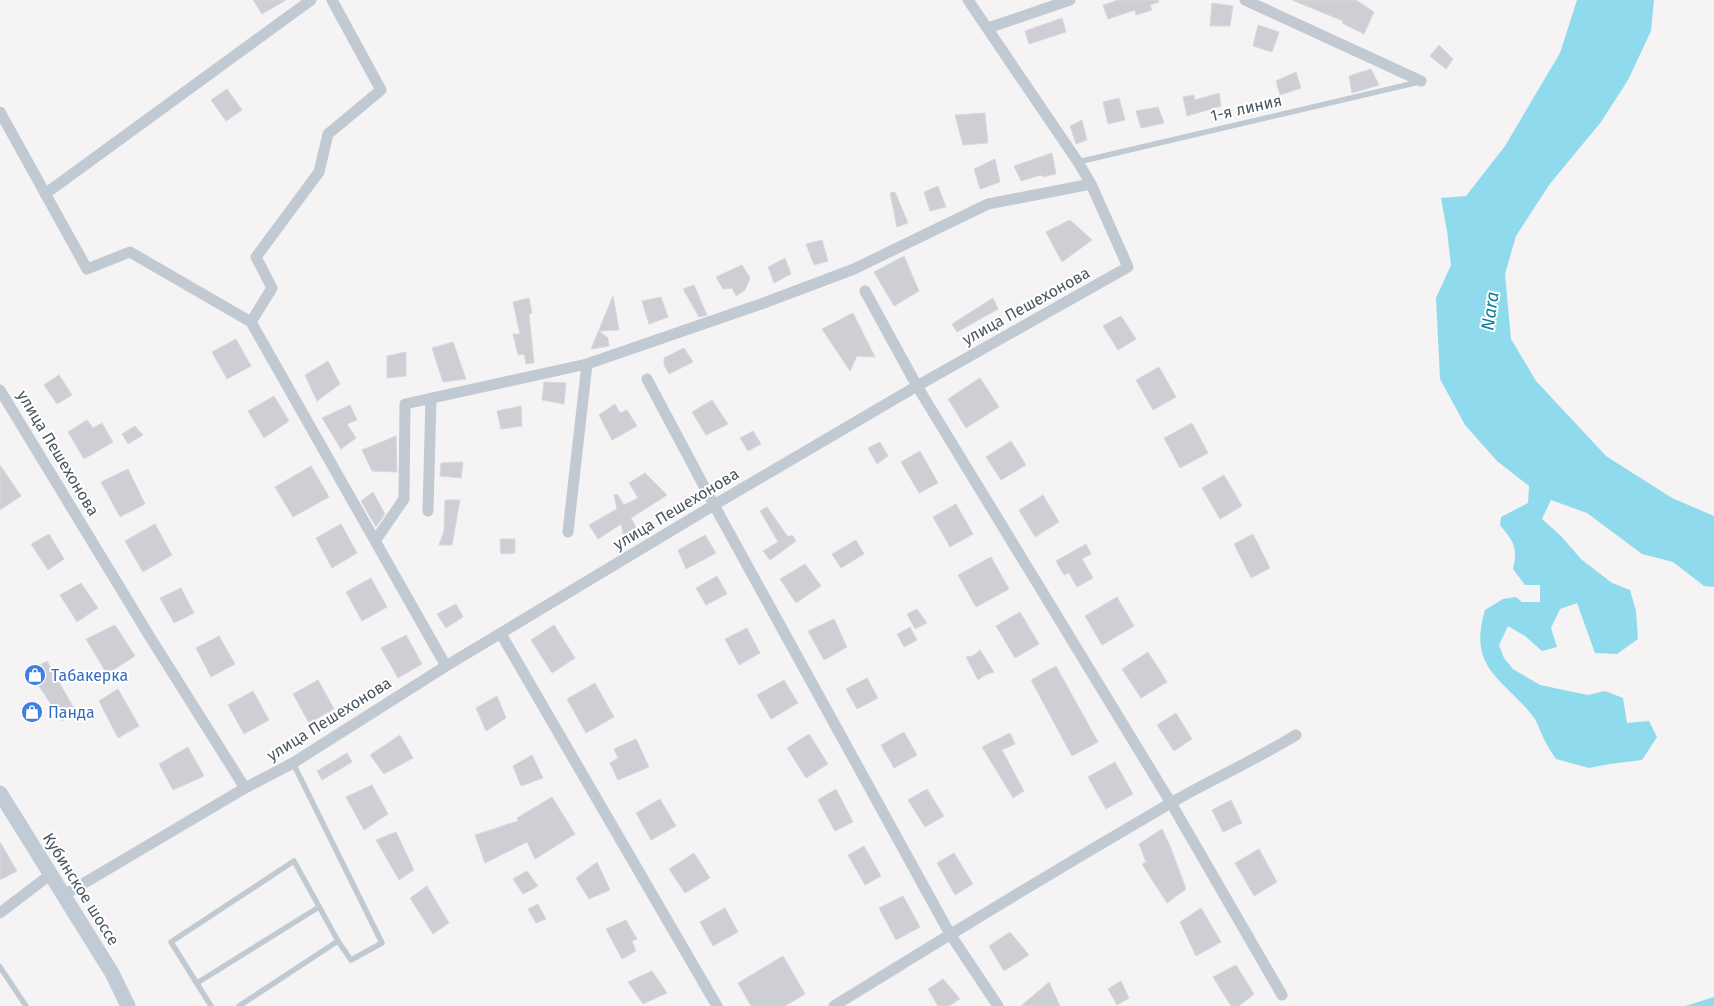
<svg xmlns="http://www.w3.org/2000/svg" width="1714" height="1006" font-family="'Fira Sans',sans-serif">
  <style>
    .water { fill: #90daee }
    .building { fill: #cdcfd5; stroke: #d7d9de }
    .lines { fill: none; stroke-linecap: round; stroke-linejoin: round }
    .service { stroke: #c1cad2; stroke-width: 5.5 }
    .minor { stroke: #c1cad2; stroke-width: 11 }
    .secondary { stroke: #c1cbd6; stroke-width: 15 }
    .labels { text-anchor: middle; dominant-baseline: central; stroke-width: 4; stroke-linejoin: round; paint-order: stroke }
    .street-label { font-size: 16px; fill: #4a5661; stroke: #fff }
    .shop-label { font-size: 16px; fill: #366cbe; stroke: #fff; text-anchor: start }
    .water-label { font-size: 18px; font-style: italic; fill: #0c7c9b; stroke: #fff }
  </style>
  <rect width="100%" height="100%" fill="#f5f3f3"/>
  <!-- water -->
  <path class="water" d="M 1577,0 L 1654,0 L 1651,31 L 1628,80 L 1601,122 L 1549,185 L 1516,236 L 1505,274 L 1511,339 L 1536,381 L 1606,456 L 1672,498 L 1714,516 L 1714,587 L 1704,586 L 1673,562 L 1642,554 L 1587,513 L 1551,500 L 1542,519 L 1561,536 L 1581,559 L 1612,583 L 1630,590 L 1636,611 L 1638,639 L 1617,654 L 1595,653 L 1577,603 L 1560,609 L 1551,628 L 1557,647 L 1542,651 L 1525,636 L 1508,626 L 1499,645 L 1504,658 L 1513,669 L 1540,685 L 1588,695 L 1605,691 L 1623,698 L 1627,723 L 1649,721 L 1657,737 L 1642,760 L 1610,764 L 1589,768 L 1556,759 C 1552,753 1547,746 1544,739 C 1540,732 1538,722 1532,715 C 1500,676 1468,668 1485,610 L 1503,599 L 1516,597 L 1522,602 L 1540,602 L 1540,585 L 1525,585 L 1513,569 C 1518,546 1514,543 1500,525 L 1501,517 L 1528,503 L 1529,486 L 1497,461 L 1465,425 L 1440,379 L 1436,298 L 1451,265 L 1447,231 L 1441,198 L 1466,196 L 1505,146 L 1560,53 Z
    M 1714,997 L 1714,1006 L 1685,1006 Z"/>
  <!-- building -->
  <path class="building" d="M 253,0 L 286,0 L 262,14 Z
    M 1118,0 L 1158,0 L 1159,2 L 1150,5 L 1152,10 L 1136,15 L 1135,10 L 1108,19 L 1103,5 Z
    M 1292,0 L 1356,0 L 1374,12 L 1364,34 L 1342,23 L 1343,21 Z
    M 1212,3 L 1233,6 L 1230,26 L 1210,26 Z
    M 1062,18 L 1066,32 L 1029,44 L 1025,31 Z
    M 1258,25 L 1279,32 L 1272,52 L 1253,46 Z
    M 1439,45 L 1453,59 L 1446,69 L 1430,56 Z
    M 1371,69 L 1379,85 L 1352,93 L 1349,76 Z
    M 1296,72 L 1301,88 L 1280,95 L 1276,81 Z
    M 227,89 L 242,110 L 226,121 L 211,100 Z
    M 1219,93 L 1221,106 L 1187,116 L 1183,97 L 1194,95 L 1195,100 Z
    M 1119,98 L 1125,120 L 1108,124 L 1103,102 Z
    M 1158,107 L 1164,123 L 1141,128 L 1136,111 Z
    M 985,113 L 988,143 L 963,145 L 955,115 Z
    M 1082,120 L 1087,140 L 1076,144 L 1070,126 Z
    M 1052,153 L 1056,174 L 1043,177 L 1041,175 L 1021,181 L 1014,166 Z
    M 995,159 L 1000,182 L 980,189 L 974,169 Z
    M 938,186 L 946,207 L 930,211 L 924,192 Z
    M 895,192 L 908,223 L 897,227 L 890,193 Z
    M 1070,220 L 1092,240 L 1062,262 L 1046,232 Z
    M 822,240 L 828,261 L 814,265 L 806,244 Z
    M 904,256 L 919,291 L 894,306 L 874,272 Z
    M 785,258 L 791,274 L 774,283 L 768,267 Z
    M 742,265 L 750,278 L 745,290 L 736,296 L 732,288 L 723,289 L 716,277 Z
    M 694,285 L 707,315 L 699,317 L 683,289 Z
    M 613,296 L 619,330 L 599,331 L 608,338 L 609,346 L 591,349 Z
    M 661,297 L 668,317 L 649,324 L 642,301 Z
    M 529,298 L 532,313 L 529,314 L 534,363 L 526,364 L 524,354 L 518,355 L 513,334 L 520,334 L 513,302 Z
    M 993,298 L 998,309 L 957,332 L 952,324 Z
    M 853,313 L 875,357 L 857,356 L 850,371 L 822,329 Z
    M 1121,316 L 1136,339 L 1118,350 L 1103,326 Z
    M 236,339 L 251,366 L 227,379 L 212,352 Z
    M 453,342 L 466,379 L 443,382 L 432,348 Z
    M 684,348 L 693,362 L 669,374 L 664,365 L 664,358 Z
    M 406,352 L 406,376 L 387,378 L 387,356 Z
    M 328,361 L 340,384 L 317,401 L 305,375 Z
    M 1159,367 L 1176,397 L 1153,410 L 1136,380 Z
    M 59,375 L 72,395 L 57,404 L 44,385 Z
    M 980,378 L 999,407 L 966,428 L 948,399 Z
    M 544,382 L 566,383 L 564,404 L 542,400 Z
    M 274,396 L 289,421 L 264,438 L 248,411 Z
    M 712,400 L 728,424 L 706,435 L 692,412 Z
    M 615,404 L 620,413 L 627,410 L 637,426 L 612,440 L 599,415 Z
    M 350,405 L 357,420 L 347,424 L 356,438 L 341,449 L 322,418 Z
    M 521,406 L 522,426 L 501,429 L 497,411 Z
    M 87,420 L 93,428 L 102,423 L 113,442 L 84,459 L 68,432 Z
    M 1192,423 L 1208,453 L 1180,468 L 1164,438 Z
    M 135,426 L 143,435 L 128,444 L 122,434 Z
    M 753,431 L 761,444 L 748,451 L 740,438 Z
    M 396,436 L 397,472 L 372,471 L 362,450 Z
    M 1011,441 L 1026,465 L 1001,480 L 986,457 Z
    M 880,442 L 888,456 L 877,464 L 868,448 Z
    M 920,451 L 938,483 L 919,493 L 901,462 Z
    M 463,462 L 461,478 L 440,476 L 441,463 Z
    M 0,465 L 21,496 L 0,510 Z
    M 311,466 L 329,497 L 293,517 L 275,487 Z
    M 128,469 L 145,504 L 120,517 L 101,482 Z
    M 645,473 L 667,495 L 631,518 L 636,527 L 624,537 L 621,524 L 598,539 L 589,525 L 617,509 L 614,495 L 617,494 L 624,505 L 638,498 L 629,483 Z
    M 1224,475 L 1242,506 L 1220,519 L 1202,488 Z
    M 373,492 L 385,514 L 376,527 L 361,501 Z
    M 1043,495 L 1059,522 L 1035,537 L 1019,510 Z
    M 445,500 L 460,500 L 452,545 L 439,545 L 444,531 Z
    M 956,504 L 973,534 L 950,547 L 933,517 Z
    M 767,507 L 788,537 L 792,535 L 796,541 L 770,560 L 763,551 L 778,542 L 760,511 Z
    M 155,524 L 172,555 L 143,572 L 125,541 Z
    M 341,524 L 357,553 L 332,568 L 316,538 Z
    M 49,534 L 64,559 L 48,570 L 31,544 Z
    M 1253,534 L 1270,568 L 1251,578 L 1234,544 Z
    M 705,535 L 716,553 L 686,569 L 678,550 Z
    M 500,539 L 515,539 L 515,553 L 501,554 Z
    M 856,540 L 864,554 L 841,568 L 832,554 Z
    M 1086,544 L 1091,554 L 1082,559 L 1093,578 L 1077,587 L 1069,573 L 1064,575 L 1056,561 Z
    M 991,557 L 1009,589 L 976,607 L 958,575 Z
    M 805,564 L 821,586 L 796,603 L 780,579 Z
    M 717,576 L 727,594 L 706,605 L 696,588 Z
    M 371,578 L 387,607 L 362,621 L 346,592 Z
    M 81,583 L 98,608 L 77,622 L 60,595 Z
    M 181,588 L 194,613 L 174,623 L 160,598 Z
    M 1117,597 L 1134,626 L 1102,645 L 1085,616 Z
    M 456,604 L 463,617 L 446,628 L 437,614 Z
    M 917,609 L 927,623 L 915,629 L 907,614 Z
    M 1020,612 L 1039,644 L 1015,658 L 996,626 Z
    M 834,619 L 847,647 L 824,660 L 808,631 Z
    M 115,625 L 135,656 L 107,674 L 86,639 Z
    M 554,625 L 575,658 L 552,673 L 531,640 Z
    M 910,627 L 917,640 L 904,647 L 897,634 Z
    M 747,628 L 760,653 L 739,665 L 725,639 Z
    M 406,635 L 422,664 L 398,678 L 381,648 Z
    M 219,636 L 235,664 L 211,677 L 196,648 Z
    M 980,650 L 994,672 L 985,675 L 978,680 L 966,657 L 973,656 Z
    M 1148,652 L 1167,682 L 1141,698 L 1122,669 Z
    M 47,661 L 76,712 L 62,721 L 29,671 Z
    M 1056,666 L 1098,742 L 1072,756 L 1031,680 Z
    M 867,678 L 878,698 L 857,709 L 846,689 Z
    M 318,680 L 334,709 L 309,723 L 293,694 Z
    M 784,680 L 798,703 L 771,719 L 757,695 Z
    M 595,683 L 614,717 L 586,733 L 567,699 Z
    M 118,689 L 139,726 L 118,738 L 99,701 Z
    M 253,691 L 269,720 L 244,734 L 228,705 Z
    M 497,696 L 506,718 L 486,731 L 476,708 Z
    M 1176,713 L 1192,739 L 1174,751 L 1157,725 Z
    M 904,732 L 917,755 L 894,768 L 881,745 Z
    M 1010,733 L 1015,744 L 1002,750 L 1024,791 L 1013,798 L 982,747 Z
    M 809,734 L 828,764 L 806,778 L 787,748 Z
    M 400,735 L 413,758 L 384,774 L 370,755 Z
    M 636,739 L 649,767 L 618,780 L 610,763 L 618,758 L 614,749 Z
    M 188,747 L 204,776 L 173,790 L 159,764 Z
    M 347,753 L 352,762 L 322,780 L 317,771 Z
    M 532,755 L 543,778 L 521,786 L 513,766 Z
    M 1115,762 L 1133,794 L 1106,809 L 1088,777 Z
    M 372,785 L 388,814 L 364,830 L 346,797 Z
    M 836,789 L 853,822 L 835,831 L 818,800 Z
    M 927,789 L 944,816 L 925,827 L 908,800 Z
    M 552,797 L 575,834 L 535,859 L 527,842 L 485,863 L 475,835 L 518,821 L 517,818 Z
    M 660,799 L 676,826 L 651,840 L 636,813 Z
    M 1231,800 L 1242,823 L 1223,832 L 1212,810 Z
    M 1162,829 L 1170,846 L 1186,889 L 1167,903 L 1142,864 L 1146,862 L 1139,844 Z
    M 396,832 L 414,870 L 399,880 L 376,840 Z
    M 0,842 L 17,871 L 0,880 Z
    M 864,846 L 881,876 L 865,885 L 848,855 Z
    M 1259,849 L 1277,882 L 1254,896 L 1235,863 Z
    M 694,853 L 710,878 L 685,893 L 669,869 Z
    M 954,853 L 973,884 L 955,895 L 937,863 Z
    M 597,862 L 610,890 L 589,899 L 576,878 Z
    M 527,871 L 538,886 L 523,894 L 513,879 Z
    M 427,886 L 449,923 L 433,934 L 410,898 Z
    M 903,896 L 920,927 L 896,940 L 879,908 Z
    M 538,904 L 546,919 L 536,923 L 528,909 Z
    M 725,908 L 738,932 L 713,946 L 700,922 Z
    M 1201,908 L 1221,942 L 1196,956 L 1180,922 Z
    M 626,920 L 637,939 L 632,941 L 636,951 L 622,959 L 606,929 Z
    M 1010,932 L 1029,955 L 1004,971 L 989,946 Z
    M 783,956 L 805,994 L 785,1006 L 751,1006 L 738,983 Z
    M 1236,965 L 1254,994 L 1239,1006 L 1231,1006 L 1213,977 Z
    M 652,971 L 667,993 L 643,1004 L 628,982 Z
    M 943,979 L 960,999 L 949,1006 L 938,1006 L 928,989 Z
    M 1121,981 L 1129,998 L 1117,1005 L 1108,989 Z
    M 1049,982 L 1060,1006 L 1021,1006 Z"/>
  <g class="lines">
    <!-- service -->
    <path class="service" d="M 1078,162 L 1419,82
      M 293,763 L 382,943 L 351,960 L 338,941
      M 0,967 L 26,1006
      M 197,983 L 319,907
      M 211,1006 L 171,942 L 294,861 L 338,941 L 239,1006"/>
    <!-- minor -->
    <path class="minor" d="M 1245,0 L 1421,81
      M 988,28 L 1070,0
      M 0,112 L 87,269 L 130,252 L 251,322 L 446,666
      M 45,194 L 311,0
      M 865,291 L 917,386 L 1171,803 L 1282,995
      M 251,322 L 272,288 L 256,257 L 319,172 L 328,134 L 381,90 L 332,0
      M 647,379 L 714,505 L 950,934 L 998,1006
      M 0,390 L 150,637 L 245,788
      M 428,511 L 431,398
      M 568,532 L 587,364
      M 375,541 L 404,499 L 405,404 L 587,364 L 761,304 L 854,269 L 988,204 L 1091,184
      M 501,634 L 717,1006
      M 64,895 L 245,788 L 293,763 L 446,666 L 714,505 L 917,386 L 1128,267 L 1091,184 L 1078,162 L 968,0
      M 0,913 L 51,874
      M 834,1006 C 945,937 1056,870 1169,804 C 1211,780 1255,760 1296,735"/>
    <!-- secondary -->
    <path class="secondary" d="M 0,793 L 112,973 L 128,1006"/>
  </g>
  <!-- icons -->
  <defs>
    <g id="shop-disc" transform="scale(1.125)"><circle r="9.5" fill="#3f7fe0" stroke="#fff"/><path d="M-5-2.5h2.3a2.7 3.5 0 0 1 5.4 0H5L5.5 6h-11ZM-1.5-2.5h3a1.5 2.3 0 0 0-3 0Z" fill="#fff"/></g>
  </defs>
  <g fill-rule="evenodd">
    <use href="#shop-disc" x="35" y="675"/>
    <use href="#shop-disc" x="32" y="712"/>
  </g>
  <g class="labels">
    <!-- street labels -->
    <g class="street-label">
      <text transform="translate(1246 108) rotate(-13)">1-я линия</text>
      <text transform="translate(1026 306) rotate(-29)">улица Пешехонова</text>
      <text transform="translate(58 453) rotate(59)">улица Пешехонова</text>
      <text transform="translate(676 509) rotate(-31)">улица Пешехонова</text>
      <text transform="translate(329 719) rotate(-32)">улица Пешехонова</text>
      <text transform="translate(81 889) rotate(58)">Кубинское шоссе</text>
    </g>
    <!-- shop labels -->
    <g class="shop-label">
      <text x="51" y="675">Табакерка</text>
      <text x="48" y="712">Панда</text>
    </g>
    <!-- water labels -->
    <g class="water-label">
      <text transform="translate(1490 311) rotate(-82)">Nara</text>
    </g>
  </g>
</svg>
